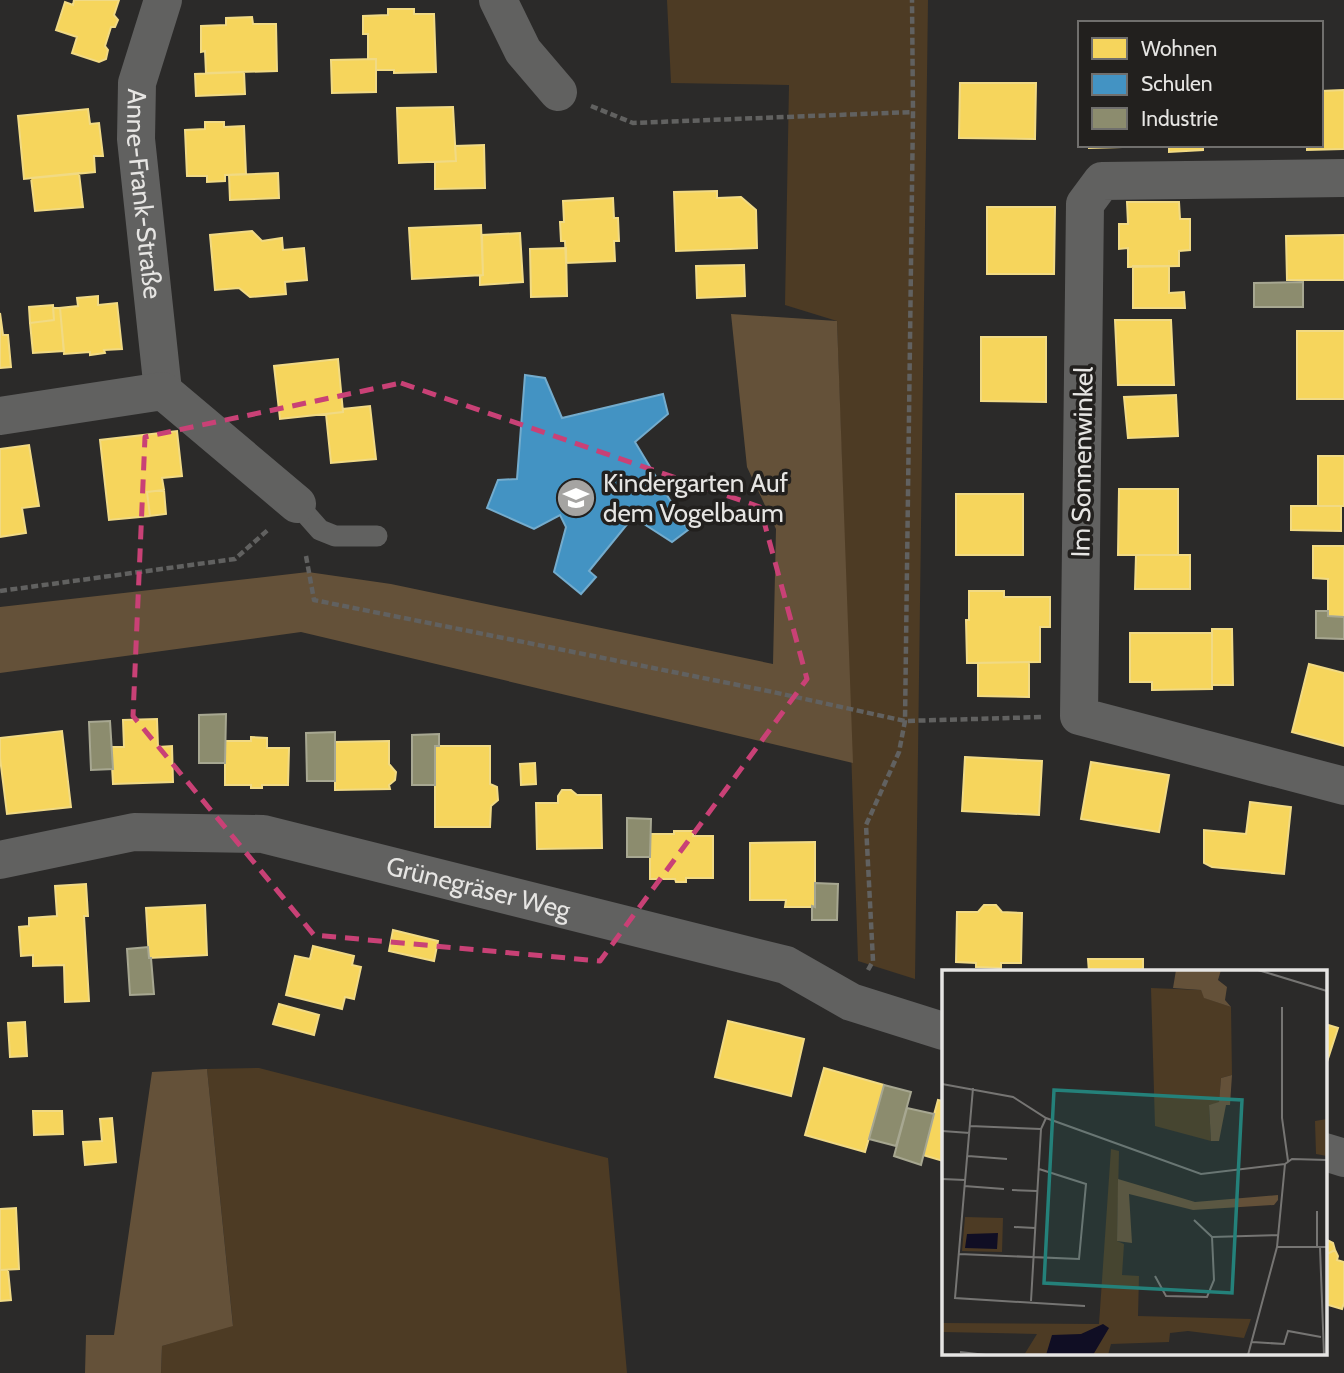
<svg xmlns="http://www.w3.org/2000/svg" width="1344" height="1373" font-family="Cabin,sans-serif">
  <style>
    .green { fill: #4d3b24 }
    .forest { fill: #645139 }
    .homes { fill: #f6d55c; stroke: #f1da84; stroke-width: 2 }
    .schools { fill: #4393c3; stroke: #74accd; stroke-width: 2 }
    .industry { fill: #8c8c6e; stroke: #a7a791; stroke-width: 2 }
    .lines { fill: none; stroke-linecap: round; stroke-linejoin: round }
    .path { stroke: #616160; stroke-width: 4.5; stroke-dasharray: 7 3.5; stroke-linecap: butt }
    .service { stroke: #616160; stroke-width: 21 }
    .minor { stroke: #616160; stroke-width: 38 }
    .marked { fill: none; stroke: #c94176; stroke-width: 5; stroke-dasharray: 14 9; stroke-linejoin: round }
    .labels { text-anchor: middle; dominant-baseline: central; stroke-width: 7; stroke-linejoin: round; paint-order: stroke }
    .street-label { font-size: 26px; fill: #e6e5e3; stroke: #22201e }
    .poi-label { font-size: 26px; fill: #e6e5e3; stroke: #22201e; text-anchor: start }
    .inset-road { fill: none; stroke: #767573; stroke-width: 2 }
    .view { fill: #24817a; fill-opacity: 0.15; stroke: #24817a; stroke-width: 3.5 }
    .inset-edge { fill: none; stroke: #e6e5e3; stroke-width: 3.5 }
  </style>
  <rect width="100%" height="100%" fill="#2b2a29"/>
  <!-- green -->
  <path class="green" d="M 667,0 L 928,0 L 915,979 L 858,961 L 837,321 L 785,305 L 789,85 L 671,83 Z
    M 259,1068 L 608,1158 L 627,1373 L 161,1373 L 162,1346 L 233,1325 L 207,1069 Z"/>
  <!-- forest -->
  <path class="forest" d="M 731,314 L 837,321 L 853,763 L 301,632 L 0,673 L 0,607 L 308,572 L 391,584 L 773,664 L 776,529 L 747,467 Z
    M 207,1069 L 233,1326 L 162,1346 L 161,1373 L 85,1373 L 86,1335 L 114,1335 L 152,1072 Z"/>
  <!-- homes -->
  <path class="homes" d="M 74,0 L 119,0 L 114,15 L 118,20 L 115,27 L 111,27 L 105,46 L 108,50 L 106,59 L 99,62 L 72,53 L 77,37 L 56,30 L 65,2 L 73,5 Z
    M 388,9 L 414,9 L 414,14 L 434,14 L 436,72 L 394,73 L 394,70 L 376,70 L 376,59 L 368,59 L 368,34 L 363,34 L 363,16 L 388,15 Z
    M 252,17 L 253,24 L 276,24 L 277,71 L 206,73 L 205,51 L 201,52 L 201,26 L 226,25 L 226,18 Z
    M 376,59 L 376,92 L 332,93 L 331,60 Z
    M 244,72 L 245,94 L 196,96 L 195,74 Z
    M 960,83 L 1036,83 L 1035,139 L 959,138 Z
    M 1344,90 L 1344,149 L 1307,150 L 1307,145 L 1321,145 L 1321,91 Z
    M 453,107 L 456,161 L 399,163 L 397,108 Z
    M 88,109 L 90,124 L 99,123 L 103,156 L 94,156 L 95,172 L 24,179 L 18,116 Z
    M 205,122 L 224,122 L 224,127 L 244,126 L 246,174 L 225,175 L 225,181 L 207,182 L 207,176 L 187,176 L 185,130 L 205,129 Z
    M 484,145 L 485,188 L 435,189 L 435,162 L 456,161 L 455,146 Z
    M 1089,145 L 1156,145 L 1156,146 L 1089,148 Z
    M 1169,145 L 1203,145 L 1203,150 L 1169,152 Z
    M 79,173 L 83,207 L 35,211 L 31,178 Z
    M 278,173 L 279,198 L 230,200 L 229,175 Z
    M 717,191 L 717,198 L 741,197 L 756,210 L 757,248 L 676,251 L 674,192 Z
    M 613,198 L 614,218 L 618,218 L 619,241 L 614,241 L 615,261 L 566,263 L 565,241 L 561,241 L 560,222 L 564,222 L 563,201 Z
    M 1127,202 L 1179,202 L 1180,219 L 1190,219 L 1190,250 L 1179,251 L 1179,266 L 1128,267 L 1128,248 L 1119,249 L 1119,224 L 1128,224 Z
    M 987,207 L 1055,207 L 1054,274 L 987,274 Z
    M 481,225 L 483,275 L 412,279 L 409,228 Z
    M 252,231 L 262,241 L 282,238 L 283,250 L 304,248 L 307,280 L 285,282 L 286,294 L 250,297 L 239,288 L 215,290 L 210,235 Z
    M 520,233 L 523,282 L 480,285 L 480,276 L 483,275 L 482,235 Z
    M 1344,235 L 1344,280 L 1287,280 L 1286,236 Z
    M 566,248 L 567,296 L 531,297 L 530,249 Z
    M 744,265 L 745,296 L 697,298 L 696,266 Z
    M 1133,266 L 1169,266 L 1169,293 L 1184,292 L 1185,308 L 1133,308 Z
    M 98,296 L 98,305 L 117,303 L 122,349 L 104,350 L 105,353 L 90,355 L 90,352 L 64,354 L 60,308 L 78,306 L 77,298 Z
    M 53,305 L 54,320 L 30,323 L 29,307 Z
    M 53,308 L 60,308 L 64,351 L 33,353 L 30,323 L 54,320 Z
    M 0,313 L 3,335 L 8,335 L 11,367 L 0,368 Z
    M 1115,320 L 1171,320 L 1174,385 L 1118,385 Z
    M 1297,331 L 1344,331 L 1344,399 L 1297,399 Z
    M 981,337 L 1046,337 L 1046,402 L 981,401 Z
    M 338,359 L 343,412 L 280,419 L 274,366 Z
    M 1176,395 L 1178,436 L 1128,438 L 1124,397 Z
    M 370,406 L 376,459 L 331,463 L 326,414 L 343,412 L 343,409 Z
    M 177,431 L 182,476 L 162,478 L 164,490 L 147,492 L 150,516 L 109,520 L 100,440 Z
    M 29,445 L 39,506 L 22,508 L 26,533 L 0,537 L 0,449 Z
    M 1318,456 L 1344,456 L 1344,506 L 1318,506 Z
    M 1119,489 L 1178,489 L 1178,555 L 1118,555 Z
    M 164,490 L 166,514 L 150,516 L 147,492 Z
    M 956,494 L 1023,494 L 1023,555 L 956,555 Z
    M 1291,506 L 1341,506 L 1341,531 L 1291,530 Z
    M 1313,546 L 1344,546 L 1344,617 L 1328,616 L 1328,579 L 1313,578 Z
    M 1136,555 L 1190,555 L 1190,589 L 1135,589 Z
    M 969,591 L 1004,591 L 1004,597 L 1050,597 L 1050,627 L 1040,627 L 1040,662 L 967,663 L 966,620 L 969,620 Z
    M 1212,629 L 1232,629 L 1233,685 L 1212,685 Z
    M 1130,633 L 1212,633 L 1212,689 L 1152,690 L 1152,682 L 1130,682 Z
    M 1029,662 L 1029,697 L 978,696 L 978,663 Z
    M 1309,664 L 1344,673 L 1344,746 L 1292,732 Z
    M 157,719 L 158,747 L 172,746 L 173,782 L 113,784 L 111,747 L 124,747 L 123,720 Z
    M 62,731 L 71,807 L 7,814 L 0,758 L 0,738 Z
    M 251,737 L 267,738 L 267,748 L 289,748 L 288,785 L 262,785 L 262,788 L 251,788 L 251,785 L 225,785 L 225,741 L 251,741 Z
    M 389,741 L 389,764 L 396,772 L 395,780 L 389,785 L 390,789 L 335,790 L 335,742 Z
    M 435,746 L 490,746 L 490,784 L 497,787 L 498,800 L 491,806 L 490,827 L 435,827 Z
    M 965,757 L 1042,761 L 1039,815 L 962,811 Z
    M 1091,762 L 1169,775 L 1159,832 L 1081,819 Z
    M 535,763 L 536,784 L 521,785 L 520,764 Z
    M 562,790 L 571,790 L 577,795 L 601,795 L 602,848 L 537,849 L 536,803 L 558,803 L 558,796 Z
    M 1250,802 L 1291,807 L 1284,874 L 1212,867 L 1204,863 L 1204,830 L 1246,834 Z
    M 674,831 L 693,831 L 693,836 L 713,836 L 713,878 L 686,878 L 686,882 L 676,882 L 675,879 L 650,879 L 650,834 L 674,834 Z
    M 815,842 L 815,907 L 785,907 L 786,900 L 750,900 L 750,843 Z
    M 86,884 L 88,916 L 84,916 L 89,1001 L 65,1002 L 64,965 L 33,966 L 33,955 L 21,956 L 19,927 L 29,926 L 29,918 L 57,916 L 55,886 Z
    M 205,905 L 207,955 L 149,958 L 146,908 Z
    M 984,905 L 996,905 L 1002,912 L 1022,913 L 1021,963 L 1001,963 L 1001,968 L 976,967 L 976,963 L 956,962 L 957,912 L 978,912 Z
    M 393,930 L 438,941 L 434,961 L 389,951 Z
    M 313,946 L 354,956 L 352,965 L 361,967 L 354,999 L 345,997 L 342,1009 L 286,995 L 295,956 L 310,959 Z
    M 1088,959 L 1143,959 L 1143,972 L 1089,972 Z
    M 279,1004 L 319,1015 L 314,1035 L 273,1024 Z
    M 728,1021 L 804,1039 L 791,1096 L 715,1077 Z
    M 25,1022 L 27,1056 L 10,1057 L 8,1023 Z
    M 1325,1024 L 1338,1028 L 1325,1068 Z
    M 824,1068 L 884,1085 L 865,1152 L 805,1135 Z
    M 938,1100 L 943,1101 L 943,1161 L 923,1155 Z
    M 33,1111 L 62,1111 L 63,1134 L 34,1135 Z
    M 112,1118 L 116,1162 L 85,1165 L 83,1142 L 102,1141 L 100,1119 Z
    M 16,1208 L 19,1269 L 0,1270 L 0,1209 Z
    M 1325,1239 L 1333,1243 L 1335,1250 L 1325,1255 Z
    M 1335,1250 L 1338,1256 L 1337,1260 L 1344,1262 L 1344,1303 L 1342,1309 L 1325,1304 L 1325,1255 Z
    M 0,1270 L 8,1270 L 11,1300 L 0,1301 Z"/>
  <!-- schools -->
  <path class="schools" d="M 525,375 L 545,378 L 562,418 L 663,394 L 668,414 L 635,442 L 688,530 L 672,542 L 633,517 L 589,571 L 596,577 L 581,594 L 554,572 L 566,527 L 560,515 L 534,529 L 487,508 L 498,480 L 517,479 Z"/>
  <!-- industry -->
  <path class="industry" d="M 1303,282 L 1303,307 L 1254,307 L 1254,283 Z
    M 1316,611 L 1328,611 L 1328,616 L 1344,617 L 1344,639 L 1316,638 Z
    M 226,714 L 225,763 L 199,763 L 199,715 Z
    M 110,721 L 113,769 L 91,770 L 89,722 Z
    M 335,732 L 335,781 L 307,781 L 306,733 Z
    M 439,734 L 439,746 L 435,746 L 435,785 L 412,785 L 412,735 Z
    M 627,818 L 651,819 L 650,857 L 627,857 Z
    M 815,883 L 838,884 L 837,920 L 812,920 L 812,906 L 815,907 Z
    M 148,947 L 149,958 L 151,958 L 154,994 L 130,995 L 127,949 Z
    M 884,1085 L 911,1092 L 896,1146 L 869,1139 Z
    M 907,1108 L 934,1114 L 921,1165 L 894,1156 Z"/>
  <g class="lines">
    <!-- path -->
    <path class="path" d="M 591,106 L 633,123 L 913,112
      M 306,556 L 314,600 L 773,692 L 905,721 L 1043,717
      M 0,591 L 235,559 L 269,529
      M 868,970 L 873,961 L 866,825 L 899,752 L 905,721 L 913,112 L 912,0"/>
    <!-- service -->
    <path class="service" d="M 297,504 L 320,530 L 335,536 L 377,536"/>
    <!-- minor -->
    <g class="minor">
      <path id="s1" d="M 163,0 L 137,83 L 136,139 L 163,391"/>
      <path d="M 498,0 L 523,51 L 558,92"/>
      <path d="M 1344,178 L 1102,181 L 1085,204 L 1079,716 L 1344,786"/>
      <path d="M 0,416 L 163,391 L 297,504"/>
      <path id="s2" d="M 0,860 L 134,832 L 263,834 L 786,965 L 851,1002 L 943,1031"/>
      <path d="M 1325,1152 L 1344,1158"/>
    </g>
  </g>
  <!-- marked area -->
  <path class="marked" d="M 401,383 L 760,507 L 807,679 L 600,961 L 314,935 L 133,716 L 145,437 Z"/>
  <!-- icons -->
  <defs>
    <g id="school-disc" transform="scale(2.0125)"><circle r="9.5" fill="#a5a4a2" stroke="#22201e"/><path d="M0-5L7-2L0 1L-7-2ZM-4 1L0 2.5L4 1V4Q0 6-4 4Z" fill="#fff"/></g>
  </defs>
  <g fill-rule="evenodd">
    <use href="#school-disc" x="576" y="498"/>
  </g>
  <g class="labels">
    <!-- street labels -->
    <g class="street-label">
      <text stroke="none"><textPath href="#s1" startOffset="198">Anne-Frank-Straße</textPath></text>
      <text transform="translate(1082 462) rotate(-89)">Im Sonnenwinkel</text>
      <text stroke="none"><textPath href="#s2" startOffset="488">Grünegräser Weg</textPath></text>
    </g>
    <!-- poi labels -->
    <g class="poi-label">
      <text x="603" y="483">Kindergarten Auf<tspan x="603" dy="30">dem Vogelbaum</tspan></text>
    </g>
  </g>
  <!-- overview -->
  <g transform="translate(942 970)">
    <rect width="385" height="385" fill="#2b2a29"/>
    <path d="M 209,18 L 259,20 L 263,28 L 289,37 L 290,105 L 279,108 L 277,133 L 267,135 L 269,171 L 213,156 ZM 385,149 L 385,186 L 374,184 L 373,151 ZM 169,179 L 177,181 L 175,271 L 182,274 L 180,305 L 197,306 L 196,346 L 309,349 L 302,368 L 246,361 L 228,363 L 227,372 L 169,374 L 166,385 L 82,385 L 95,364 L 0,362 L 0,353 L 157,354 ZM 23,247 L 61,248 L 60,282 L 20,281 Z" fill="#4d3b24"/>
    <path d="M 234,0 L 279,0 L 276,10 L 285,17 L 283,30 L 289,37 L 262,28 L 259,20 L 231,18 ZM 290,105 L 288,135 L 284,135 L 277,171 L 269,171 L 267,135 L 277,132 L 279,108 ZM 176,209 L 253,232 L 336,225 L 336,230 L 332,235 L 251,240 L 187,224 L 190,273 L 175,271 Z" fill="#645139"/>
    <path d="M 56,263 L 55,279 L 23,278 L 25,264 ZM 161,354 L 167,358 L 151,385 L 104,385 L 110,365 L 139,364 Z" fill="#100e24"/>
    <path class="inset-road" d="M 316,0 L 385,21M 340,37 L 340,148 L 346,191M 0,114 L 71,127 L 104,148 L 259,204 L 343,194M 31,118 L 13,328 L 143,336M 28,156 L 99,159M 0,161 L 28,163M 26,186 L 65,189M 0,209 L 23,210M 22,216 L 62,219M 70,220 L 95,221M 252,250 L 270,267 L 337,265M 72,257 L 93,258M 335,277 L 385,277M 375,277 L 375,241M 378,277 L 382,385M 17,284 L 137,289 L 144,214 L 97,199M 213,306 L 224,326 L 265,327 L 272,310 L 270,267M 89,331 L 99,159 L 104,148M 310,372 L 342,374 L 346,361 L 379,367M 18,382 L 44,385M 306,385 L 335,277 L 343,194 L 350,189 L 385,190"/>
    <path class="view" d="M 112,120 L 300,130 L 290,323 L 102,313 Z"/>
    <rect width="385" height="385" class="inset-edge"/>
  </g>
  <!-- legend -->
  <rect x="1078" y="21" width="245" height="126" fill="#22201e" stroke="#706f6d" stroke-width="2"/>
  <rect x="1092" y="38" width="35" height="21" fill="#f6d55c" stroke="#706f6d" stroke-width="2"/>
  <text x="1141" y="56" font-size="21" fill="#e6e5e3">Wohnen</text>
  <rect x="1092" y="74" width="35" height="21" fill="#4393c3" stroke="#706f6d" stroke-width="2"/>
  <text x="1141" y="91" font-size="21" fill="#e6e5e3">Schulen</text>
  <rect x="1092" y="108" width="35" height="21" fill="#8c8c6e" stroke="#706f6d" stroke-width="2"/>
  <text x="1141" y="126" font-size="21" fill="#e6e5e3">Industrie</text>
</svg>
